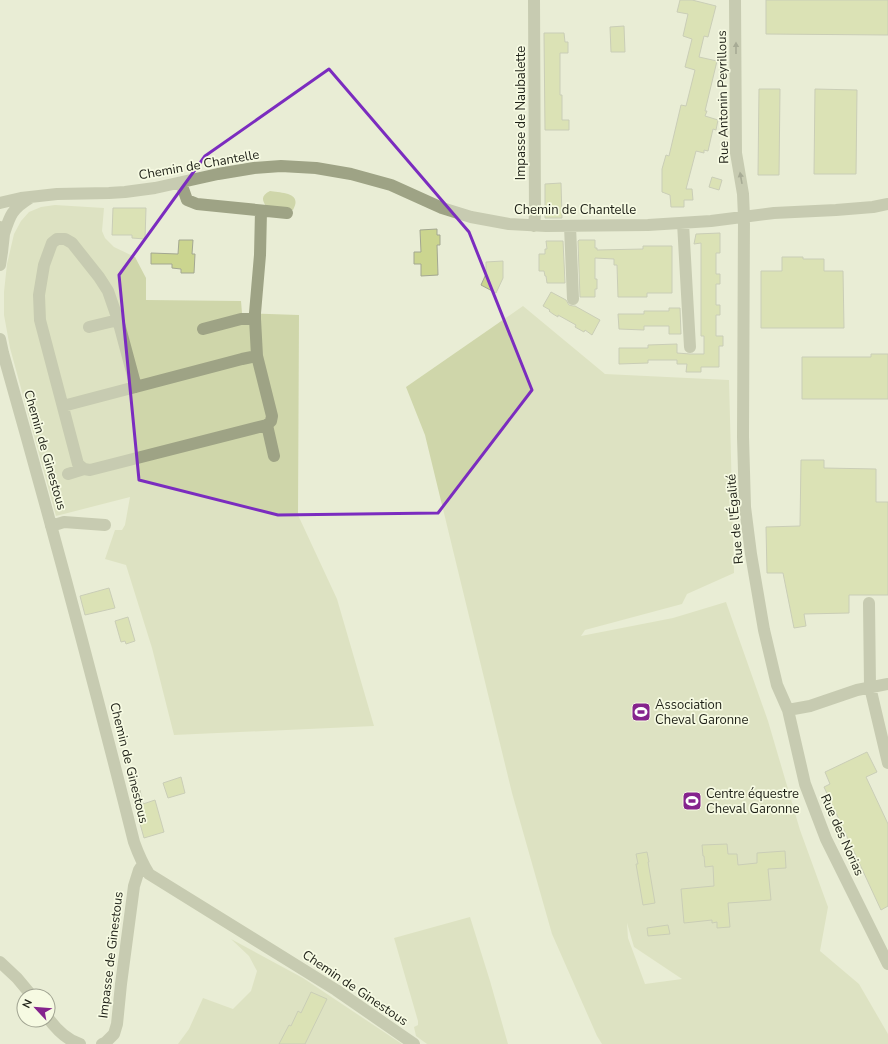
<svg xmlns="http://www.w3.org/2000/svg" width="888" height="1044" font-family="'Nunito Sans',sans-serif">
  <style>
    .green { fill: #cfd6aa; fill-rule: evenodd }
    .building { fill: #cbd58f; stroke: #a3a791 }
    .lines { fill: none; stroke-linecap: round; stroke-linejoin: round }
    .minor { stroke: #9ea385; stroke-width: 12 }
    .oneway { fill: #585b48 }
    .marked { fill: none; stroke: #7b2cbf; stroke-width: 3; stroke-linejoin: round }
    .labels { text-anchor: middle; dominant-baseline: central; stroke-width: 3.5; stroke-linejoin: round; paint-order: stroke }
    .street-label { font-size: 13px; fill: #1e2017; stroke: #f6fae2 }
    .poi-label { font-size: 13px; fill: #1e2017; stroke: #f6fae2; text-anchor: start }
  </style>
  <rect width="100%" height="100%" fill="#e9edd5"/>
  <!-- green -->
  <path class="green" d="M 270,191 C 281,193 303,192 293,210 L 266,206 C 261,199 262,195 270,191 Z
    M 55,205 L 104,208 L 102,231 L 105,238 L 114,247 L 135,257 L 146,278 L 146,300 L 241,301 L 242,313 L 299,315 L 298,515 L 337,599 L 374,726 L 174,735 L 152,648 L 126,565 L 105,559 L 115,530 L 122,530 L 125,525 L 130,497 L 56,516 L 10,348 L 4,315 L 4,292 L 7,264 L 14,234 L 21,221 L 29,212 L 41,207 Z
    M 523,306 L 605,374 L 729,380 L 734,573 L 687,594 L 682,604 L 585,630 L 581,636 L 673,618 L 726,602 L 768,721 L 800,830 L 828,907 L 820,951 L 859,984 L 888,1034 L 888,1044 L 602,1044 L 597,1036 L 552,934 L 512,793 L 425,435 L 406,387 ZM 627,923 L 634,947 L 682,979 L 645,984 L 628,938 Z
    M 470,917 L 490,981 L 508,1044 L 427,1044 L 416,1036 L 414,1027 L 418,1025 L 418,1021 L 394,938 Z
    M 231,939 L 303,978 L 402,1044 L 178,1044 L 189,1029 L 203,998 L 233,1009 L 251,991 L 257,971 L 249,956 Z"/>
  <!-- building -->
  <path class="building" d="M 680,0 L 692,0 L 716,6 L 708,37 L 704,36 L 699,57 L 717,61 L 705,111 L 707,111 L 705,116 L 718,120 L 716,130 L 713,129 L 708,151 L 704,150 L 704,153 L 696,151 L 686,189 L 692,189 L 693,200 L 684,200 L 684,207 L 671,207 L 670,195 L 662,192 L 662,169 L 666,155 L 669,156 L 681,105 L 686,106 L 695,70 L 685,67 L 692,39 L 683,36 L 688,14 L 677,12 Z
    M 766,0 L 888,0 L 888,35 L 766,34 Z
    M 624,26 L 625,52 L 611,52 L 610,27 Z
    M 544,33 L 564,33 L 565,42 L 568,42 L 568,53 L 560,53 L 560,95 L 562,95 L 562,120 L 569,120 L 569,130 L 545,130 Z
    M 759,89 L 780,89 L 779,175 L 758,175 Z
    M 815,89 L 857,90 L 856,174 L 814,174 Z
    M 712,177 L 722,180 L 719,190 L 709,187 Z
    M 561,183 L 562,218 L 545,218 L 545,184 Z
    M 113,208 L 146,208 L 145,239 L 132,238 L 132,235 L 112,235 Z
    M 437,229 L 437,235 L 440,235 L 440,245 L 437,245 L 438,275 L 421,276 L 421,264 L 414,264 L 414,252 L 421,252 L 420,230 Z
    M 720,233 L 720,253 L 716,253 L 716,274 L 720,274 L 720,284 L 716,284 L 716,305 L 720,305 L 720,315 L 716,315 L 716,336 L 723,336 L 723,346 L 719,346 L 719,367 L 701,367 L 701,372 L 686,372 L 687,364 L 677,364 L 677,360 L 648,360 L 648,363 L 619,364 L 619,348 L 648,348 L 648,345 L 677,344 L 677,353 L 690,354 L 704,354 L 704,336 L 701,336 L 701,243 L 694,244 L 696,234 Z
    M 179,240 L 193,240 L 192,254 L 195,254 L 194,273 L 181,273 L 181,269 L 172,268 L 172,264 L 151,264 L 151,253 L 178,254 Z
    M 579,240 L 595,240 L 595,248 L 597,248 L 597,250 L 643,249 L 643,246 L 672,246 L 672,293 L 647,293 L 647,297 L 618,297 L 617,265 L 614,265 L 614,259 L 595,258 L 595,279 L 597,279 L 597,289 L 595,289 L 595,297 L 580,297 L 578,241 Z
    M 546,241 L 563,241 L 565,283 L 547,283 L 546,276 L 545,276 L 544,271 L 539,271 L 539,254 L 545,254 L 545,249 L 547,249 Z
    M 782,257 L 803,257 L 803,259 L 824,259 L 824,271 L 843,271 L 844,328 L 761,328 L 761,271 L 782,271 Z
    M 503,261 L 503,278 L 496,293 L 481,285 L 486,274 L 486,262 Z
    M 551,292 L 566,300 L 569,305 L 573,306 L 575,306 L 600,320 L 592,335 L 585,330 L 584,332 L 575,327 L 576,325 L 558,315 L 558,317 L 553,314 L 549,311 L 550,310 L 543,306 Z
    M 669,308 L 680,308 L 681,334 L 669,334 L 669,326 L 644,326 L 644,330 L 619,329 L 618,314 L 644,314 L 644,311 L 669,311 Z
    M 871,354 L 888,354 L 888,399 L 802,399 L 802,357 L 871,357 Z
    M 801,460 L 824,460 L 824,468 L 876,469 L 876,502 L 888,502 L 888,595 L 849,595 L 849,613 L 804,614 L 806,626 L 794,628 L 783,573 L 767,573 L 766,527 L 800,526 Z
    M 109,588 L 115,608 L 85,615 L 80,596 Z
    M 128,617 L 135,641 L 126,644 L 125,641 L 121,642 L 115,621 Z
    M 867,752 L 877,772 L 866,777 L 888,824 L 888,906 L 881,910 L 824,787 L 830,784 L 825,772 Z
    M 181,777 L 185,793 L 168,798 L 163,783 Z
    M 140,790 L 143,804 L 155,800 L 164,832 L 144,838 L 132,795 Z
    M 727,844 L 728,854 L 737,854 L 738,865 L 757,863 L 757,853 L 785,851 L 786,868 L 768,869 L 771,900 L 728,903 L 730,927 L 717,928 L 717,922 L 712,923 L 712,920 L 684,923 L 681,889 L 714,886 L 713,866 L 705,867 L 704,856 L 703,856 L 702,845 Z
    M 647,852 L 649,862 L 648,862 L 655,903 L 643,905 L 636,864 L 638,864 L 636,854 Z
    M 668,925 L 670,934 L 648,936 L 647,928 Z
    M 311,992 L 327,999 L 305,1044 L 279,1044 L 289,1025 L 291,1026 L 298,1011 L 301,1013 Z"/>
  <g class="lines">
    <!-- minor -->
    <path class="minor" d="M 735,0 L 736,153 L 743,194 L 744,217 L 743,437 L 745,507 L 751,554 L 764,630 L 777,685 L 788,710 L 810,706 L 857,690 L 888,684
      M 181,183 L 187,200 L 197,204 L 287,213
      M 0,203 L 21,198 L 57,194 L 109,193 L 125,192 L 155,188 L 218,174 L 254,168 L 281,166 L 316,168 L 351,174 L 391,185 L 442,208 L 471,217 L 509,224 L 546,226 L 648,225 L 711,221 L 774,213 L 836,210 L 873,207 L 888,204
      M 683,223 L 690,347
      M 534,226 L 535,215 L 534,0
      M 570,226 L 573,299
      M 4,234 C 10,215 12,209 30,198
      M 0,265 L 2,252 L 4,234 L 0,227
      M 89,327 L 118,320
      M 203,329 L 241,319 L 255,319
      M 0,339 L 3,353 C 49,515 93,678 134,842 C 138,853 142,863 149,874 L 336,990 L 414,1044
      M 136,387 L 118,320 L 108,291 L 99,277 L 72,243 L 65,239 L 57,239 L 52,243 L 44,265 L 39,295 L 40,320 L 78,464 L 84,469 L 90,470 L 267,425 L 271,421 L 272,416 L 257,356 L 255,319 L 255,313 L 260,255 L 261,211
      M 63,406 L 242,359 L 257,356
      M 267,425 L 274,456
      M 68,474 L 84,469
      M 51,526 L 64,522 L 105,525
      M 869,603 L 870,687 L 888,763
      M 788,710 L 805,784 L 826,839 L 888,964
      M 0,962 L 17,978 L 32,996
      M 48,1018 C 56,1029 67,1040 80,1044
      M 102,1044 L 106,1042 L 114,1034 L 117,1024 L 121,984 L 134,886 L 139,870 L 143,864"/>
  </g>
  <!-- one-way arrows -->
  <defs><path id="oneway-solid" d="M-6-.8H1V-3.2L6.5 0L1 3.2V.8H-6Z"/></defs>
  <g class="oneway">
    <use href="#oneway-solid" transform="translate(736 48) rotate(-90)"/>
    <use href="#oneway-solid" transform="translate(741 178) rotate(-100)"/>
  </g>
  <!-- marked area -->
  <path d="M0 0H888V1044H0ZM 329,69 L 469,232 L 532,390 L 438,513 L 278,515 L 139,480 L 119,275 L 205,156 Z" fill="#e9edd5" fill-opacity=".55" fill-rule="evenodd"/>
  <path class="marked" d="M 329,69 L 469,232 L 532,390 L 438,513 L 278,515 L 139,480 L 119,275 L 205,156 Z"/>
  <!-- icons -->
  <defs>
    <g id="stadium-square" transform="scale(1)"><rect x="-9" y="-9" width="18" height="18" rx="4" fill="#85238d" stroke="#f6fae2"/><path d="M0-5a6.5 5 0 1 0 0 10a6.5 5 0 1 0 0-10ZM-3.5-1.8h7v3.6h-7Z" fill="#fff"/></g>
  </defs>
  <g fill-rule="evenodd">
    <use href="#stadium-square" x="641" y="712"/>
    <use href="#stadium-square" x="692" y="801"/>
  </g>
  <g class="labels">
    <!-- street labels -->
    <g class="street-label">
      <text transform="translate(723 97) rotate(-91)">Rue Antonin Peyrillous</text>
      <text transform="translate(521 113) rotate(-90)">Impasse de Naubalette</text>
      <text transform="translate(199 165) rotate(-10)">Chemin de Chantelle</text>
      <text x="575" y="210">Chemin de Chantelle</text>
      <text transform="translate(45 450) rotate(74)">Chemin de Ginestous</text>
      <text transform="translate(735 519) rotate(-95)">Rue de l'Égalité</text>
      <text transform="translate(129 763) rotate(76)">Chemin de Ginestous</text>
      <text transform="translate(842 835) rotate(66)">Rue des Norias</text>
      <text transform="translate(111 955) rotate(-83)">Impasse de Ginestous</text>
      <text transform="translate(355 988) rotate(34)">Chemin de Ginestous</text>
    </g>
    <!-- poi labels -->
    <g class="poi-label">
      <text x="655" y="705">Association<tspan x="655" dy="15">Cheval Garonne</tspan></text>
      <text x="706" y="794">Centre équestre<tspan x="706" dy="15">Cheval Garonne</tspan></text>
    </g>
  </g>
  <!-- north arrow -->
  <g transform="translate(36 1008) rotate(296)"><circle r="19" fill="#f6fae2" stroke="#a0a391"/>
  <path d="M0-3L7 15L0 10L-7 15Z" fill="#85238d"/>
  <text y="-6" font-size="11" font-weight="bold" text-anchor="middle" fill="#1e2017">N</text>
  </g>
</svg>
